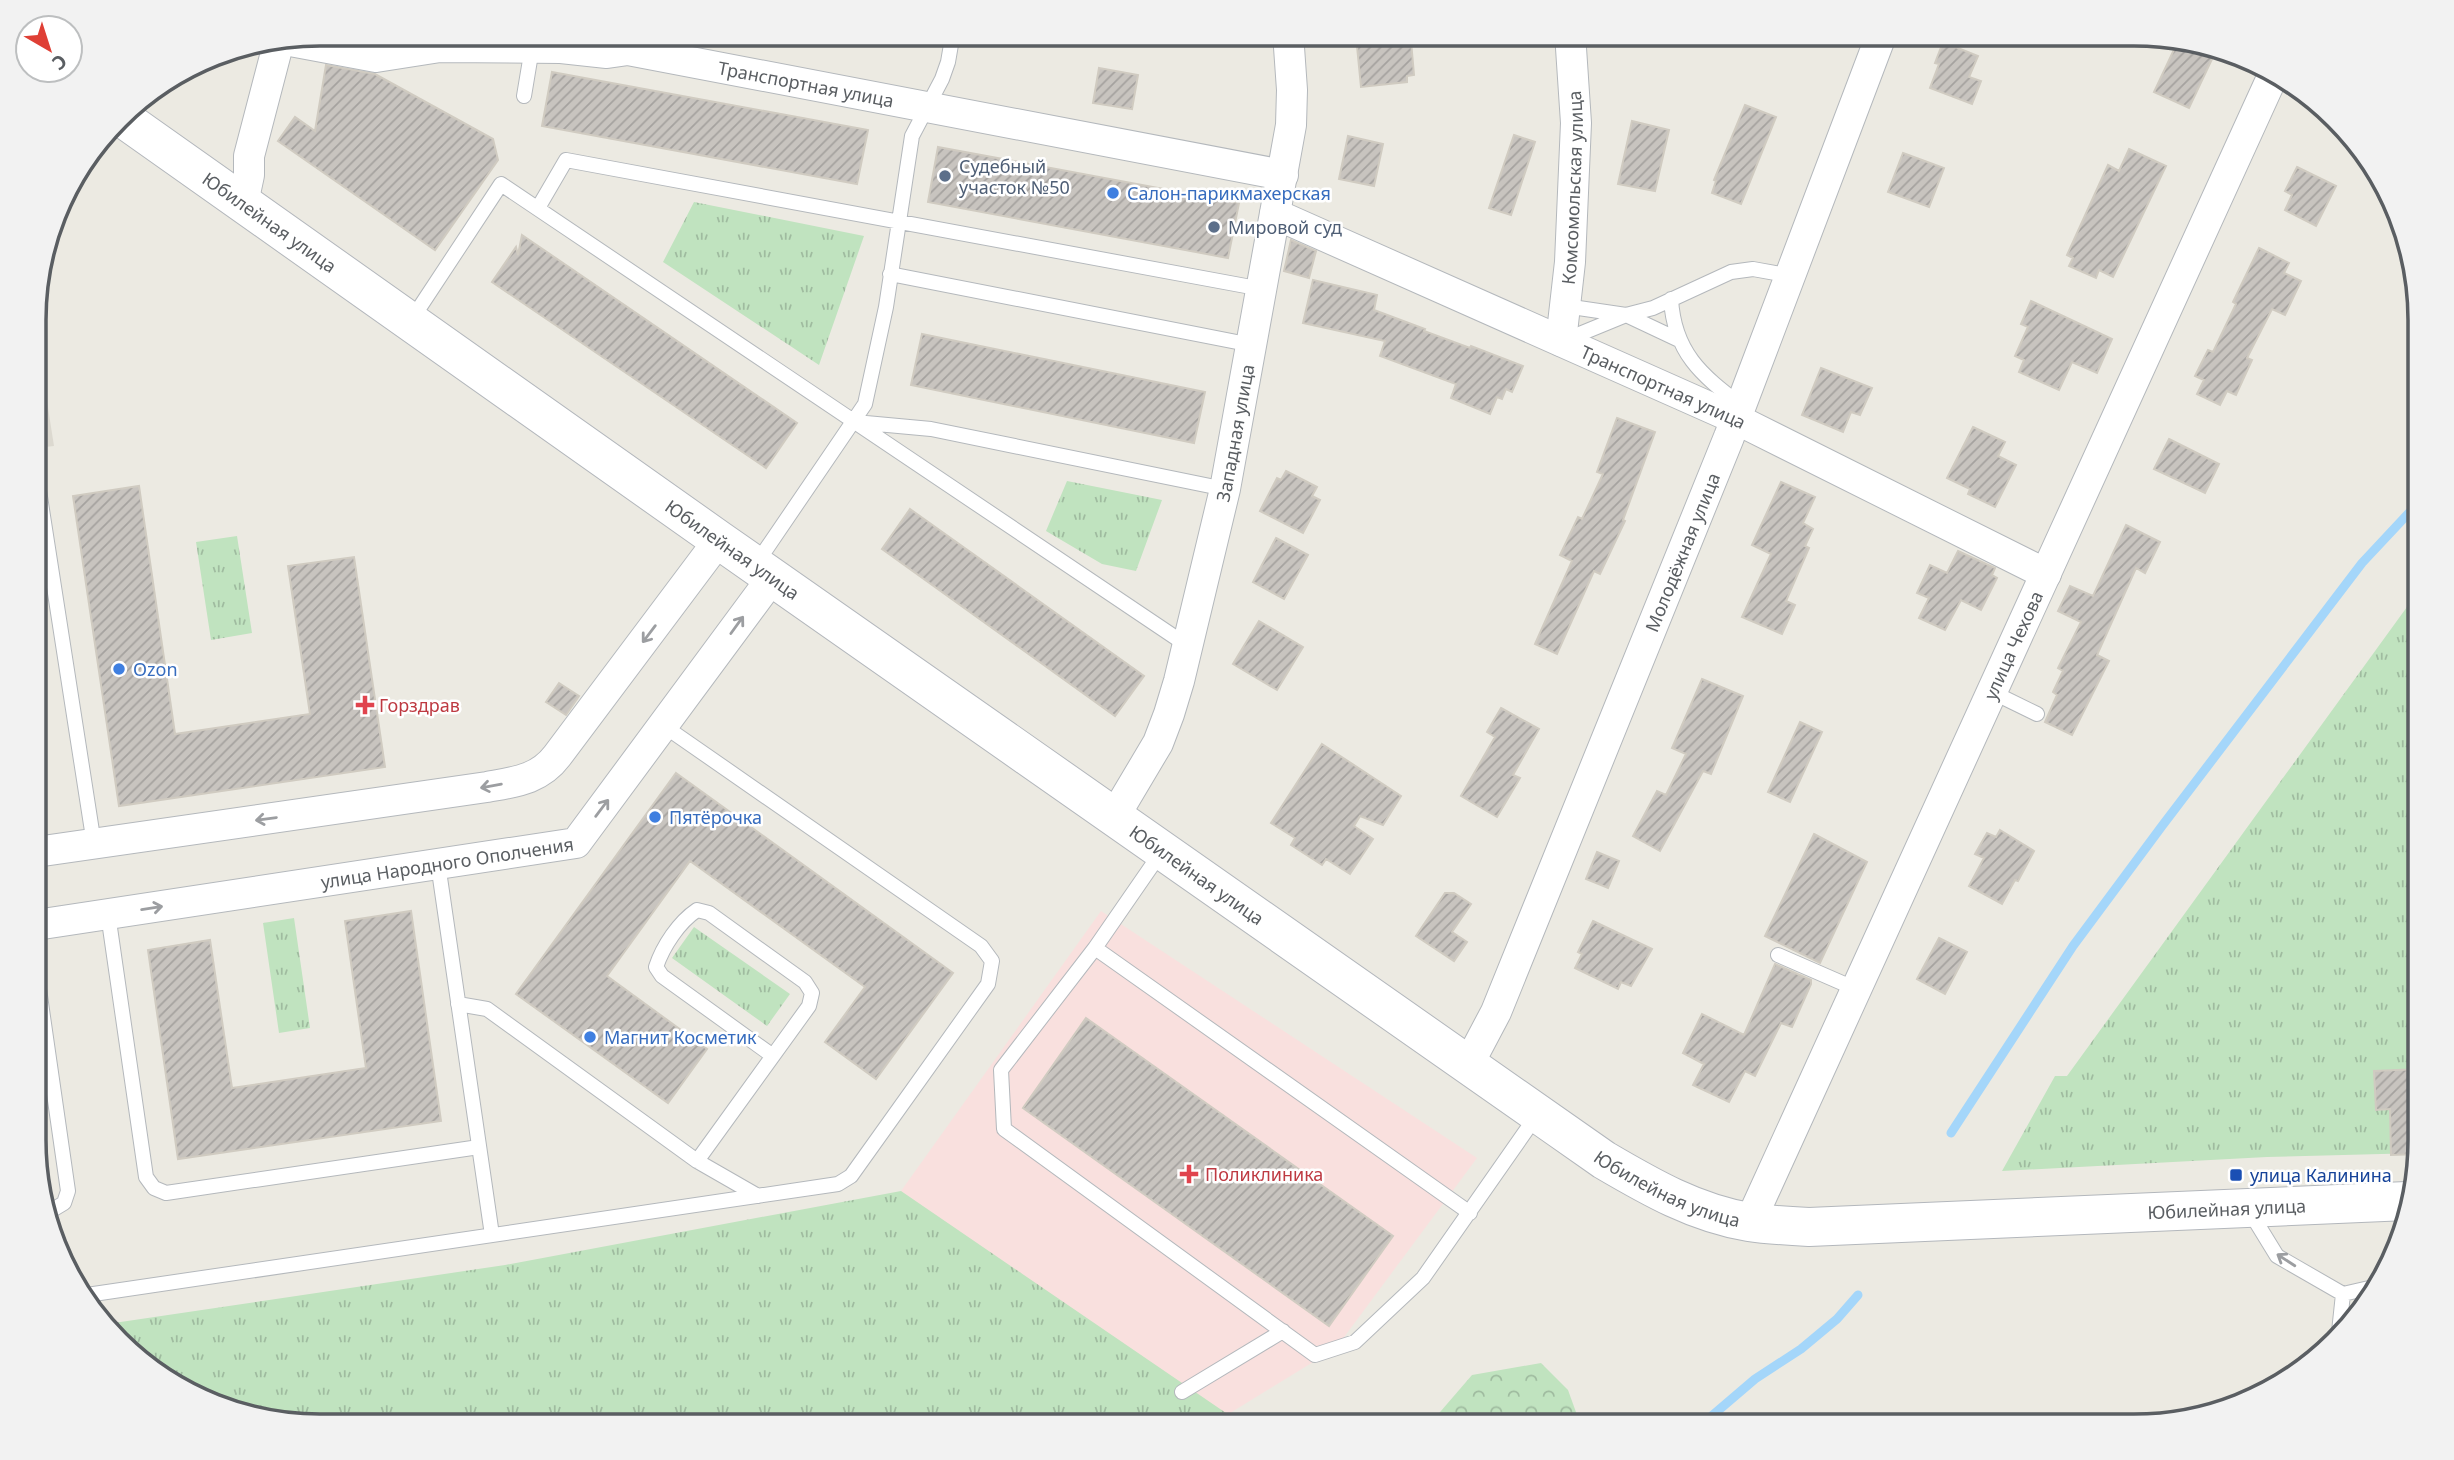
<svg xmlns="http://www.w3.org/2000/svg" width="2454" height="1460" font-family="'Noto Sans',sans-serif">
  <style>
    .education { fill: #dcd9d0 }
    .medical { fill: #f9e0de }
    .forest { fill: url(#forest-crowns) }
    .park { fill: url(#park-tufts) }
    .pitch { fill: #c0e3bf }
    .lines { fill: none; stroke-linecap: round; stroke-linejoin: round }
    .stream { stroke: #a4d6fa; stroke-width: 9 }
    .building { fill: url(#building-hatch); stroke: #d0cbc1; stroke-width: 2 }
    .lane-casing { stroke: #b4b8bc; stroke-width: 16 }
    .street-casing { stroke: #b4b8bc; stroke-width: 32 }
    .secondary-casing { stroke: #b3b7bc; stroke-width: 40 }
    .lane { stroke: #fff; stroke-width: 14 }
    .street { stroke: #fff; stroke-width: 30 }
    .secondary { stroke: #fff; stroke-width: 38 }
    .oneway { stroke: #9c9ea1 }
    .service-dot { fill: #5c6f8a; stroke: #fff; stroke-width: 2.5 }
    .shop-dot { fill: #3f7fe0; stroke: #fff; stroke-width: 2.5 }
    .health-dot { fill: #e0444e; stroke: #fff; stroke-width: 2.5 }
    .transit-dot { fill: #1a4fb4; stroke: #fff; stroke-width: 2.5 }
    .labels { text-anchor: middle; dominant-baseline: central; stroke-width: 5; stroke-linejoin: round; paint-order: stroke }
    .street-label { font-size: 18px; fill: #5a5e62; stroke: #fff }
    .service-label { font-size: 18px; fill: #4e5e75; stroke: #fff; text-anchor: start }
    .shop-label { font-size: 18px; fill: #366cbe; stroke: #fff; text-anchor: start }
    .health-label { font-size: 18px; fill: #be3a42; stroke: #fff; text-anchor: start }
    .transit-label { font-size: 18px; fill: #164399; stroke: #fff; text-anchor: start }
    .rim { fill: none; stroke: #5a5e62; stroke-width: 3.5 }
  </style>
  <defs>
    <pattern id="forest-crowns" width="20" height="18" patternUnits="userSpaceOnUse" patternTransform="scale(1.75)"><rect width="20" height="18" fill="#c0e3bf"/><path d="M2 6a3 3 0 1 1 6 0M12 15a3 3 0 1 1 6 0" fill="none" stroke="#9fbb9f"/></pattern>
    <pattern id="park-tufts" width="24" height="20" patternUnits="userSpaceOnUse" patternTransform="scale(1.75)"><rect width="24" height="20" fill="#c0e3bf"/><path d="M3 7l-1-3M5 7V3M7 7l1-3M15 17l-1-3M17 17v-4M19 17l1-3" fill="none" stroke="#9fbb9f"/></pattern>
    <pattern id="building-hatch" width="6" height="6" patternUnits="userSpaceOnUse" patternTransform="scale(1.75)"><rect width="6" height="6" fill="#c8c4bf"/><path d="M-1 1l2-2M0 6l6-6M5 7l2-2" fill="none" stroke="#a5a29f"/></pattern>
  </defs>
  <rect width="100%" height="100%" fill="#eceae2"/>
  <!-- education -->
  <path class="education" d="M 36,331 L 54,446 L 36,448 Z"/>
  <!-- medical -->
  <path class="medical" d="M 1101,911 L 1477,1158 L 1336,1348 L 1209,1426 L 901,1191 Z"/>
  <!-- forest -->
  <path class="forest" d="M 1541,1363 L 1568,1390 L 1581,1426 L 1428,1426 L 1472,1375 Z"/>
  <!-- park -->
  <path class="park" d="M 694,202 L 864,236 L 819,365 L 663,262 Z
    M 1067,481 L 1162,500 L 1136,571 L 1102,564 L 1046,531 Z
    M 237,536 L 252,633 L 211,640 L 196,542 Z
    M 2420,589 L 2420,1153 L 2267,1157 L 2002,1171 L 2055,1076 L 2067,1076 Z
    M 294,918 L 310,1028 L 279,1033 L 263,923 Z
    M 694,927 L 790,994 L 767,1026 L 672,958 Z
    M 901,1191 L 1245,1426 L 319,1427 L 245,1417 L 176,1388 L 107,1324 L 505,1265 Z"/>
  <!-- pitch -->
  <path class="pitch" d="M 430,1388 L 473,1427 L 395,1427 Z"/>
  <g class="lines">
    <!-- stream -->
    <path class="stream" d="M 1951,1133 L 2073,946 L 2162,826 L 2362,563 L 2420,501
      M 1700,1426 L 1755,1379 L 1801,1349 L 1837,1319 L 1858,1295"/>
  </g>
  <!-- building -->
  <path class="building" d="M 1411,41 L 1414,75 L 1407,76 L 1407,82 L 1361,87 L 1357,46 Z
    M 2178,41 L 2213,57 L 2189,108 L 2154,92 Z
    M 1943,42 L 1978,56 L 1969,77 L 1981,81 L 1972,104 L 1930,88 L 1939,64 L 1935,63 Z
    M 326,65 L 375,74 L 493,139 L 498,160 L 435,250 L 278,141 L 295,117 L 315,131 Z
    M 1099,68 L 1138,75 L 1132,109 L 1093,103 Z
    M 552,72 L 868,130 L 857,184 L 542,126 Z
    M 1745,105 L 1776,117 L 1741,204 L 1712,193 L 1716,181 L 1714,180 Z
    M 1632,121 L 1669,130 L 1655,191 L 1618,184 Z
    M 1514,135 L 1535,142 L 1511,215 L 1489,208 Z
    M 1348,136 L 1383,144 L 1374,186 L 1339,179 Z
    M 938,147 L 1239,203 L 1228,258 L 928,202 Z
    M 2129,149 L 2166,166 L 2113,277 L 2099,270 L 2096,278 L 2069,266 L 2073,258 L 2067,255 L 2108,165 L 2119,171 Z
    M 1903,153 L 1944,168 L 1929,207 L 1888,192 Z
    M 2297,167 L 2336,186 L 2316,226 L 2285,210 L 2292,195 L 2285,191 Z
    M 522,235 L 797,423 L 766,468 L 492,282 L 516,247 L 518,255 Z
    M 1291,240 L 1316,251 L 1309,278 L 1284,271 Z
    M 2259,248 L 2289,263 L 2284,273 L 2301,281 L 2285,315 L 2272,309 L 2247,358 L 2252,360 L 2236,395 L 2227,391 L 2220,405 L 2197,394 L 2204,380 L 2195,376 L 2208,350 L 2213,352 L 2236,304 L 2233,302 Z
    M 1313,280 L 1377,295 L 1374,310 L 1425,329 L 1424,331 L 1470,348 L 1471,346 L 1523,366 L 1512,392 L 1506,389 L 1502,399 L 1497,397 L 1490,414 L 1451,398 L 1456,384 L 1380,356 L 1385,341 L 1303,323 Z
    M 2031,301 L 2112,339 L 2097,373 L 2072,362 L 2059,390 L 2019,372 L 2024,360 L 2015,356 L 2028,327 L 2021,324 Z
    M 922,334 L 1205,392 L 1194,443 L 911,385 Z
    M 1821,368 L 1872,388 L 1860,415 L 1851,412 L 1843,432 L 1802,415 Z
    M 1617,418 L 1655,432 L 1623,520 L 1625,521 L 1600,574 L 1594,571 L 1557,654 L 1535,644 L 1572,561 L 1560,555 L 1578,517 L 1582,519 L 1603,474 L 1597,472 Z
    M 1973,427 L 2005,442 L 1998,456 L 2016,465 L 1995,507 L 1968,494 L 1970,489 L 1947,478 Z
    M 2169,439 L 2219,464 L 2205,493 L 2154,469 Z
    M 1286,471 L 1317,487 L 1312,496 L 1320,500 L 1303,533 L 1260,511 L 1277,478 L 1281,480 Z
    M 1781,482 L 1815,497 L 1803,523 L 1813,529 L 1805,546 L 1809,548 L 1786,601 L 1795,605 L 1782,634 L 1742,617 L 1771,554 L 1752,545 Z
    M 139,486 L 175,734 L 310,714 L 288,566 L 354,557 L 385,767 L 119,806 L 73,496 Z
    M 910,509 L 1144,676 L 1115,716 L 882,549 Z
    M 2126,525 L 2160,542 L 2145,573 L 2136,568 L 2097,655 L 2109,661 L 2072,735 L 2045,722 L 2057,695 L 2053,692 L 2063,671 L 2058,668 L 2081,622 L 2058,611 L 2070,586 L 2093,596 Z
    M 1276,538 L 1308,555 L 1284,599 L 1253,582 Z
    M 1958,551 L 1995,568 L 1992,575 L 1997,578 L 1981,610 L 1961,600 L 1945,630 L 1919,618 L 1929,598 L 1917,593 L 1930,565 L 1947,573 Z
    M 1259,621 L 1303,647 L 1277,690 L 1233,664 Z
    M 1702,679 L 1743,696 L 1711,774 L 1703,771 L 1660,851 L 1633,836 L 1657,791 L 1666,795 L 1686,754 L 1672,748 Z
    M 559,683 L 579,696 L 566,715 L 546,702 Z
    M 1501,708 L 1539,729 L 1513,775 L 1520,778 L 1497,817 L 1461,796 L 1495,737 L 1487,732 Z
    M 1800,722 L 1822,732 L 1790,802 L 1768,792 Z
    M 1322,744 L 1401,796 L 1383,825 L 1360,816 L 1354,826 L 1373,839 L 1350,874 L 1326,859 L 1322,865 L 1291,845 L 1295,838 L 1271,823 Z
    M 676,773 L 953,973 L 876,1079 L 825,1042 L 865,987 L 690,861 L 607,976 L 707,1049 L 668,1103 L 516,994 Z
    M 2000,830 L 2034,851 L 2018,881 L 2015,880 L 2002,904 L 1969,886 L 1984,858 L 1975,854 L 1987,833 L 1996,837 Z
    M 1814,834 L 1867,862 L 1820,963 L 1765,936 Z
    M 1597,852 L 1619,861 L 1608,888 L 1586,879 Z
    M 1445,893 L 1454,893 L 1471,904 L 1452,932 L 1467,942 L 1454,961 L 1416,936 Z
    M 411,911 L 441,1121 L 178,1159 L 148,950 L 210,940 L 232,1088 L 366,1068 L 345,921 Z
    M 1593,921 L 1652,949 L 1631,986 L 1621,982 L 1618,989 L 1575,968 L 1582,954 L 1578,952 Z
    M 1939,938 L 1967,952 L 1945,994 L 1917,979 Z
    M 1775,964 L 1811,980 L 1811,984 L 1792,1027 L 1781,1023 L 1755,1076 L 1745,1071 L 1729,1102 L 1693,1085 L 1704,1064 L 1683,1053 L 1702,1014 L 1744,1035 Z
    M 1086,1018 L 1393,1236 L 1329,1326 L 1023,1108 Z
    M 2420,1069 L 2420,1154 L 2391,1155 L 2390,1109 L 2376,1110 L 2374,1071 Z"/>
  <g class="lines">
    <!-- lane casing -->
    <g class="lane-casing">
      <path id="lane" d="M 524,96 L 532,48
        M 538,208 L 566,160 L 1262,289
        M 890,274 L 1252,345
        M 1671,299 C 1674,352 1701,375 1741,405
        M 1565,306 L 1626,315 L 1679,340
        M 412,319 L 501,184 L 1188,646
        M 1565,340 L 1626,315 L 1653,308 L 1731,272 L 1753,269 L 1791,276
        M 855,422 L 931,429 L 1225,489
        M 36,471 L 94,844
        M 756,564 L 865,404 L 886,307 L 912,136 L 942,79 L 948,62 L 953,33
        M 1992,692 L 2037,714
        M 438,864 L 492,1235
        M 108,914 L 146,1177 L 154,1188 L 166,1193 L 479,1147
        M 1095,948 L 1162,851
        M 1778,955 L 1856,989
        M 36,968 L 68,1191 L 64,1203 L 49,1212
        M 458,1004 L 487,1009 L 697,1161 L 758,1196
        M 697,1161 L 809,1006 L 812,993 L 805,982 L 709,913 L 697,910 C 679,922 663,946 656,967 L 662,976 L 773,1056
        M 2250,1212 L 2277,1256 L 2343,1294 L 2382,1285
        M 1470,1213 L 1095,948 L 1001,1070 L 1004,1129 L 1315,1355 L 1355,1342 L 1423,1278 L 1537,1115
        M 80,1296 L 838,1184 L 851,1176 L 988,984 L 992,961 L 981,946 L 664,726
        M 2338,1341 L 2343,1294
        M 1182,1392 L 1283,1331"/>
    </g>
    <!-- street casing -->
    <g class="street-casing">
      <g id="street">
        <path id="s1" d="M 285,40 L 376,57 L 440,47 L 561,48 L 607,53 L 628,50 L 1283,175"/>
        <path d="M 243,203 L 249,175 L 249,156 L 279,41"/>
        <path id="s2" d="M 1275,214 L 1736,419 L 2046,574"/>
        <path id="s3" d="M 1561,341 L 1570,262 L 1576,123 L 1570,33"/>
        <path id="s4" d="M 1114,817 L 1158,743 L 1169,714 L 1179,681 L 1225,489 L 1291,125 L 1292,90 L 1288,33"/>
        <path d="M 36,852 L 487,787 C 514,782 539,780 557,756 L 719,540"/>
        <path id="s5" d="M 36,925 L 576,843 L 772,578"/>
        <path id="s6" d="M 1468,1065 L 1496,1012 L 1729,437 L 1882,33"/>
        <path id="s7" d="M 1750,1222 L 2275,71"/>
      </g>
    </g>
    <!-- secondary casing -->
    <g class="secondary-casing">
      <g id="secondary">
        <path id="s8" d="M 121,117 L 719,540 L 1604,1160 C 1650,1187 1695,1213 1749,1222 C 1769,1225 1789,1226 1809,1227 L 2407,1201"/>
      </g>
    </g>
    <!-- lane -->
    <use href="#lane" class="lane"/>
    <!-- street -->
    <use href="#street" class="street"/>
    <!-- secondary -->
    <use href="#secondary" class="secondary"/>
  </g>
  <!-- one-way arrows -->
  <defs><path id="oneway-shaft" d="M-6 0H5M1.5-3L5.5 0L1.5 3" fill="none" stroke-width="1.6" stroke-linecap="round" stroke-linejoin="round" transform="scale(1.75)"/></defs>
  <g class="oneway">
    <use href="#oneway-shaft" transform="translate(737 625) rotate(-54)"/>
    <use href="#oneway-shaft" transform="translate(649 634) rotate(127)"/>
    <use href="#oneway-shaft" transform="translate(491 786) rotate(170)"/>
    <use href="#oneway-shaft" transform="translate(602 808) rotate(-53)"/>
    <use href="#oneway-shaft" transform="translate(266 819) rotate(172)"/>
    <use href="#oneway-shaft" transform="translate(152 908) rotate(-9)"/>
    <use href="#oneway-shaft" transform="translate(2286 1260) rotate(-147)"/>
  </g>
  <!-- markers -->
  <g class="service-dot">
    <circle cx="945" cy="176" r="7"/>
    <circle cx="1214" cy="227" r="7"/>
  </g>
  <g class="shop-dot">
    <circle cx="1113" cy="193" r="7"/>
    <circle cx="119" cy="669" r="7"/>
    <circle cx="655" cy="817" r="7"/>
    <circle cx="590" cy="1037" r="7"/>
  </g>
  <g class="health-dot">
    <path d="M361.5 694.5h7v7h7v7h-7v7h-7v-7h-7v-7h7z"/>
    <path d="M1185.5 1163.5h7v7h7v7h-7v7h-7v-7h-7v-7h7z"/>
  </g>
  <rect class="transit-dot" x="2229" y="1168" width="14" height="14" rx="3.5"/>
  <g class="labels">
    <!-- street labels -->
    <g class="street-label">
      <text stroke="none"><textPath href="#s1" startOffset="527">Транспортная улица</textPath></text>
      <text stroke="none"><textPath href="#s3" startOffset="154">Комсомольская улица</textPath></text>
      <text stroke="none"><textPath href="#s8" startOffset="182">Юбилейная улица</textPath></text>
      <text stroke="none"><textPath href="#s2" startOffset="425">Транспортная улица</textPath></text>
      <text stroke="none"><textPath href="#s4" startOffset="406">Западная улица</textPath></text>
      <text stroke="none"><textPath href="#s8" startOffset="749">Юбилейная улица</textPath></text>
      <text stroke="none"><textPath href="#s6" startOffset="556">Молодёжная улица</textPath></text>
      <text stroke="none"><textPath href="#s7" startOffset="634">улица Чехова</textPath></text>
      <text stroke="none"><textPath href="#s5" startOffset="416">улица Народного Ополчения</textPath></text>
      <text stroke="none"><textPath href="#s8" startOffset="1316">Юбилейная улица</textPath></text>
      <text stroke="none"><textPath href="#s8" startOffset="1883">Юбилейная улица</textPath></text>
      <text stroke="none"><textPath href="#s8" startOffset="2450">Юбилейная улица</textPath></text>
    </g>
    <!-- service labels -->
    <g class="service-label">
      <text x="959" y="166">Судебный<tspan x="959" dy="21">участок №50</tspan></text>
      <text x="1228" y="227">Мировой суд</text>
    </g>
    <!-- shop labels -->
    <g class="shop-label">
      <text x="1127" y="193">Салон-парикмахерская</text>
      <text x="133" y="669">Ozon</text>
      <text x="669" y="817">Пятёрочка</text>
      <text x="604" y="1037">Магнит Косметик</text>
    </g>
    <!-- health labels -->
    <g class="health-label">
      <text x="379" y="705">Горздрав</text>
      <text x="1205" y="1174">Поликлиника</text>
    </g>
    <!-- transit labels -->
    <g class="transit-label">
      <text x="2250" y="1175">улица Калинина</text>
    </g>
  </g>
  <!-- crop -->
  <path d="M0 0H2454V1460H0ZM320 46H2134A274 274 0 0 1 2408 320V1140A274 274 0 0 1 2134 1414H320A274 274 0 0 1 46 1140V320A274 274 0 0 1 320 46Z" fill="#f2f2f2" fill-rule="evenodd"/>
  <path class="rim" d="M320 46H2134A274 274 0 0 1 2408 320V1140A274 274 0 0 1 2134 1414H320A274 274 0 0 1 46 1140V320A274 274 0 0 1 320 46Z"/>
  <!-- north arrow -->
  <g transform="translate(49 49) rotate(141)"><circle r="33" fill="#ffffff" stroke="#bdbfc0" stroke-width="2"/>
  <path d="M0-5L12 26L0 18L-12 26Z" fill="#df3f35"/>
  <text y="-10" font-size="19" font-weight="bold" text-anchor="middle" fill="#5a5e62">С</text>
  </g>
</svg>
